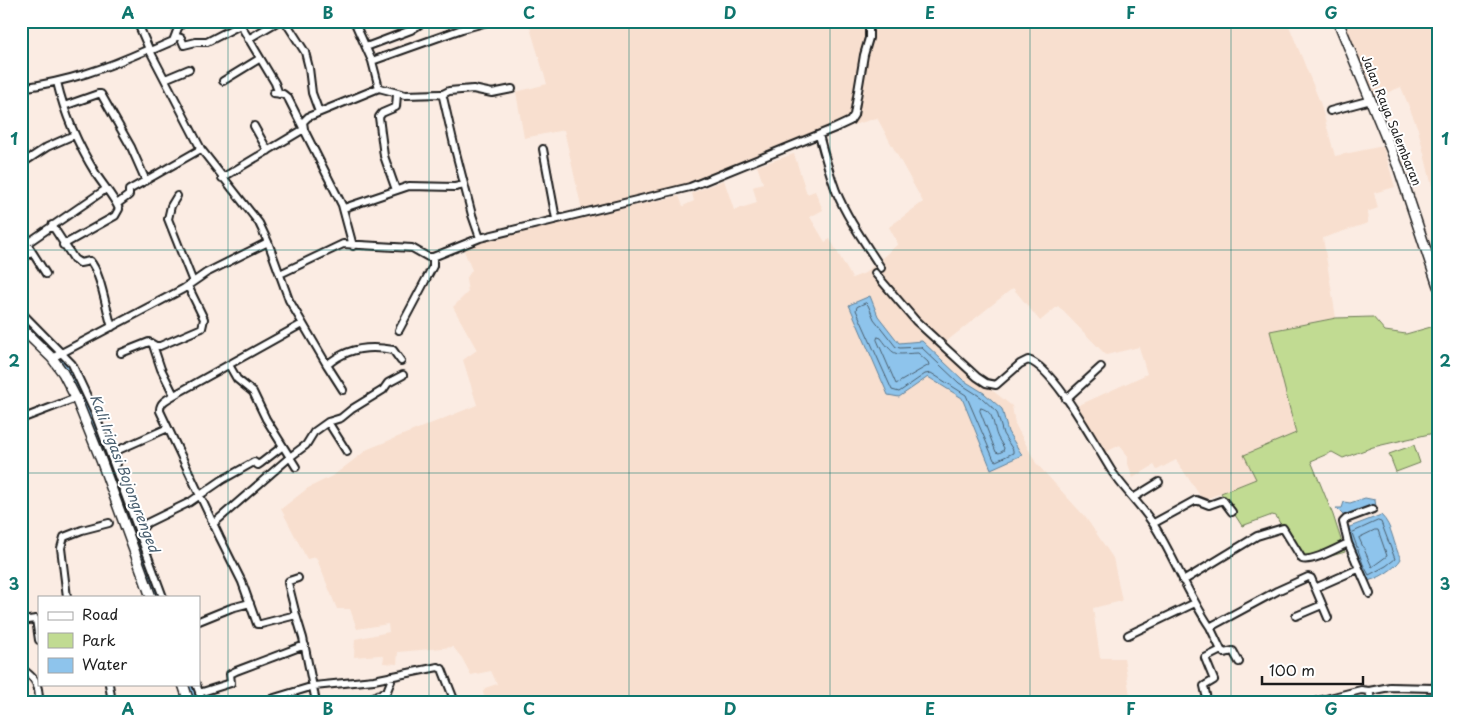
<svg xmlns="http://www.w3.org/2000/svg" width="1459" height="723" font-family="'Playpen Sans',sans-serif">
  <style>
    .built { fill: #f8dfcf }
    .green { fill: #c1db92; stroke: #6e7c57 }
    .water { fill: #8ec4ec; stroke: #608199 }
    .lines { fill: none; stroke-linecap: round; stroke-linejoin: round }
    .shore { stroke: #4a5f6f; stroke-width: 1 }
    .canal { stroke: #8ec4ec; stroke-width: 7 }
    .street-casing { stroke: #1c1c1c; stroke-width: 10 }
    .secondary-casing { stroke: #1c1c1c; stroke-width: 12 }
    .street { stroke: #fff; stroke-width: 6 }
    .secondary { stroke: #fff; stroke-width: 9 }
    .grid { fill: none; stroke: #0f766e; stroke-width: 1; stroke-opacity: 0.55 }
    .labels { text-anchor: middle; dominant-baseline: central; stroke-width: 4; stroke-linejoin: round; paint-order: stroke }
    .street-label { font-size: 12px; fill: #1c1c1c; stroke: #fff }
    .water-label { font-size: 14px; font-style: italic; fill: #4a5f6f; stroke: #fff }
    .neatline { fill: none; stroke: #0f766e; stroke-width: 2 }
    .grid-label { font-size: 16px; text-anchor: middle; font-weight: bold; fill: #0f766e }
  </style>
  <rect width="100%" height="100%" fill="#fbece3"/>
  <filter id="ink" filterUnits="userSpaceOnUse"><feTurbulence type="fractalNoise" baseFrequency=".02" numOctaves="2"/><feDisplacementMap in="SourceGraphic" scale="10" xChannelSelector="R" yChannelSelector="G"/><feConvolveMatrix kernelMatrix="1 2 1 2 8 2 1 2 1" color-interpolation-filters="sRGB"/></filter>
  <g filter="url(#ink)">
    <!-- built -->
    <path class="built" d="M 528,21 L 1287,21 L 1320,102 L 1335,156 L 1383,146 L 1395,187 L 1374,193 L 1378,208 L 1367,212 L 1368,223 L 1323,238 L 1336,318 L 1270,331 L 1296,433 L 1245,455 L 1257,479 L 1203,500 L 1176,460 L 1157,470 L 1154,465 L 1133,478 L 1128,464 L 1128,457 L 1120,445 L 1104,453 L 1075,407 L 1147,374 L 1139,347 L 1106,355 L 1058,306 L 1040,321 L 1013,288 L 942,345 L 988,387 L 1012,406 L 1015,424 L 1036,463 L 1086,518 L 1113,558 L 1122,601 L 1093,608 L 1100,658 L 1124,658 L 1131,702 L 481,702 L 485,700 L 483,692 L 485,688 L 497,684 L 491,671 L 471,675 L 462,658 L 453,647 L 398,652 L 397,664 L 383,663 L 384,657 L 380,655 L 354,657 L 355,639 L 389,632 L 388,624 L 357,629 L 350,609 L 337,609 L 316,557 L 307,559 L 281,509 L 308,488 L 334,475 L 368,449 L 477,405 L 463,360 L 477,350 L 453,307 L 468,292 L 466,279 L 472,270 L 462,246 L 490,237 L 679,196 L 683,206 L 694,201 L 692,193 L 724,180 L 734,210 L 757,203 L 753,187 L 763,183 L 757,166 L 794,154 L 807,194 L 815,191 L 823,210 L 810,217 L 825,242 L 830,239 L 852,278 L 865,273 L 898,244 L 889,227 L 923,202 L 877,118 L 789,144 L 705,179 L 582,210 L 564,130 L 524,138 L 516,92 L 547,84 Z
      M 1340,21 L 1438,21 L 1438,211 L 1418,129 L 1401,87 L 1374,98 Z"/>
    <!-- green -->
    <path class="green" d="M 1373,317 L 1385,331 L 1406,334 L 1438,325 L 1438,432 L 1373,447 L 1343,458 L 1332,452 L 1311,461 L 1333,515 L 1345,552 L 1307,563 L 1301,563 L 1276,516 L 1272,515 L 1242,526 L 1221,493 L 1256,479 L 1244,455 L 1296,433 L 1270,331 L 1336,318 Z
      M 1414,445 L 1420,463 L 1396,472 L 1389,454 Z"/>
    <!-- water -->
    <path class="water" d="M 870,296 L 878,316 L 899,343 L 922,341 L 963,380 L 984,393 L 1002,409 L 1008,432 L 1022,455 L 991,469 L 962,398 L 928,377 L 899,397 L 888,395 L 849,305 Z
      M 1365,498 L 1375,500 L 1376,507 L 1346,518 L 1336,508 L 1342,508 L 1344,502 L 1350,503 Z
      M 1381,515 C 1393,526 1393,545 1401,559 C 1396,568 1376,581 1365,581 L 1353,552 L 1347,528 Z"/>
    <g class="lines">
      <!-- shore -->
      <path class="shore" d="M 866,303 L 868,305 L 874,319 L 896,347 L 900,348 L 921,347 L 959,383 L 981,397 L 997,412 L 1003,434 L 1013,450 L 1013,453 L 996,461 L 994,460 L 966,395 L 931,373 L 925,374 L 899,392 L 892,390 L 856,310 L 857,307 Z
        M 878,337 L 881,338 C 896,358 894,354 918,353 L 928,362 L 929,365 L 896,384 L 877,340 Z
        M 981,408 C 996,412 992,426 998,438 C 1000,441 1002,445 1004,448 L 1003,451 L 999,453 L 996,452 L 980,411 Z
        M 1378,521 L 1381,522 L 1395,559 L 1386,566 L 1369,575 L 1363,564 L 1352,533 Z
        M 1375,530 L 1378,530 L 1387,556 L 1372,567 L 1359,538 Z"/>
      <!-- canal -->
      <path class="canal" d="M 21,319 L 47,342
        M 54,350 L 73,378 L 86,401 L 159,597
        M 191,684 L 198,702"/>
      <!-- street casing -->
      <g class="street-casing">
        <path id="street" d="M 135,21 L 139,26 L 149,49 L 201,149 L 259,223 L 268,242
          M 238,21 L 275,83 L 279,94
          M 285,21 L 305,52 L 309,68 L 312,93 L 319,112
          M 175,36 L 181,38 L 184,45 L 196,42 L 207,42 L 240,25
          M 248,39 L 279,21
          M 366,47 L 411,30 L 425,21
          M 150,51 L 173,41 L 178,28 L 184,21
          M 372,61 L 462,29 L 491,21
          M 165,79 L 189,69
          M 223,81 L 259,59
          M 57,82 C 65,116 78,145 96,174 C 103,185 114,197 119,209 L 115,216 L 63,245
          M 21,88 C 70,81 104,69 149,49
          M 379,88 L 405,95 L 441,94 L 443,97 L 455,149 L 472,215 L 480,238
          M 273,93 L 283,94 L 288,98 L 342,205 L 353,246
          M 441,95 L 449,91 L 473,89 L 492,93 L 512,89
          M 64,106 L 98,94 L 101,94 L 131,147 L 146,181
          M 1330,111 L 1371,100
          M 254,126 L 268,151
          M 819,135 C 824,154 829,172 836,191 C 847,218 865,243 881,268
          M 543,149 L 556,219
          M 21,164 L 47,147 L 74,135
          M 222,178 L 299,132 L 304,129 L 303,122 L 308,117 L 379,88 L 372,61 L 354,21
          M 396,190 L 384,156 L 379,117 L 382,113 L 396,107 L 397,94
          M 177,196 L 171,206 L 168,219 L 193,282
          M 117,204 L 129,195 L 129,190 L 201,149
          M 344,208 L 409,186 L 455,187 L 464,185
          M 52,225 L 74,259 L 80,263 L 90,261 C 101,273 106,310 112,327
          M 21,244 L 26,244 L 29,247 L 46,274
          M 26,244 L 106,189
          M 21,260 L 32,252
          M 875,273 L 916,321 L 977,377 L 986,383 L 996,385 L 1020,364 L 1028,360 C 1055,368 1096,447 1113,473 C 1127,493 1145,509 1157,530 C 1176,562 1189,596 1210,627
          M 280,274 L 343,244 L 412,248 L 428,257 L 433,257 L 480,238 L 690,187 L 835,128 L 850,121 L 854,115 L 864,55 L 869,38 L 869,21
          M 21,312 L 72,364 L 94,411 L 163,597
          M 302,324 L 176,394 C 169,398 159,402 160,411 L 220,538 L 242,582 L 257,624 L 261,624 L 296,615 L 303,638 L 316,702
          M 399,330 L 433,266 L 433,257
          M 153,345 L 161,369 L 174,395
          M 121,353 L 149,342 L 156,346 L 160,346 L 202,328 L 204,319 L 188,286
          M 52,358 L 183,289 L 206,273 L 268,242 L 289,300 L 327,365 L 343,390
          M 229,365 L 237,379 L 253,392 L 266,419 L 296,467
          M 327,365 C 346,348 368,345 393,350 L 401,361
          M 1066,399 L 1101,367
          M 21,419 L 76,398
          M 328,422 L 347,452
          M 117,464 L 115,458 L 116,451 L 168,428
          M 1133,498 L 1159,482
          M 1154,523 L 1196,500 L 1209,505 L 1223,500 L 1232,512
          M 213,524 L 290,457 L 306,445 L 314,432 L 328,422 L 341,418 L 352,409 L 383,390 L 388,383 L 403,375
          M 138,530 L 143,528 L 147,523 L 190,502 L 222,480 L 254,462 L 258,465 L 261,463 L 283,446
          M 1183,581 L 1257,536 L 1283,528 L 1302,559 C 1313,562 1337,548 1348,543
          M 1315,588 L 1358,569
          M 1370,594 L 1348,543 L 1343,522 L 1346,519 L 1373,509
          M 67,597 L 61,548 L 64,537 L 82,530 L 109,523
          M 296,615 L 288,583 L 289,581 L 298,578
          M 1296,616 L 1322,605
          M 21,621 L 36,619 L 39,640
          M 199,621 L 231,608 L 250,603
          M 1128,635 L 1195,603
          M 1221,650 L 1224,653 L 1233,651 L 1239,662
          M 21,668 C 36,679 39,683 39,702
          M 109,684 L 112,702
          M 196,684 L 203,702
          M 1369,691 L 1372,702
          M 199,693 L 231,683 L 230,674 L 236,671 L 305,645
          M 261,702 L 314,686 L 374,680 L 438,667 L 442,669 L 455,702
          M 362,702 L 387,691 L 391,681 L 391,676
          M 1202,702 L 1207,699 L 1204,686 L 1214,680 L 1205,658 L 1221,650 L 1210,627 L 1277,591 L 1308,577 L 1311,578 L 1328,618
          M 1314,702 L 1361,690 L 1369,691 L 1390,687 L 1434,688 L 1436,686 L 1438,673"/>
      </g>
      <!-- secondary casing -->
      <g class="secondary-casing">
        <path id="secondary" d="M 1338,21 L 1399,169 L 1438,286
          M 21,328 L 52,358 L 63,373 L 76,398 L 101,460 L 151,597
          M 183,684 L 189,702"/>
      </g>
      <!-- street -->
      <use href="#street" class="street"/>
      <!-- secondary -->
      <use href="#secondary" class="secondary"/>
    </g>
  </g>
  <!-- grid -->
  <path class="grid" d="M 228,21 L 228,702M 429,21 L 429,702M 629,21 L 629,702M 830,21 L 830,702M 1030,21 L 1030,702M 1231,21 L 1231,702M 21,250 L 1438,250M 21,473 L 1438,473"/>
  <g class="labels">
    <!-- street labels -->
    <g class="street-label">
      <text transform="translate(1392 120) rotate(68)">Jalan Raya Salembaran</text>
    </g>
    <!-- water labels -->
    <g class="water-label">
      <text transform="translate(125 473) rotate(69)">Kali Irigasi Bojongrenged</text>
    </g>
  </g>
  <!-- margin -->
  <rect width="1459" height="723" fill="none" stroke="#fff" stroke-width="55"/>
  <!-- legend -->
  <rect x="38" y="596" width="162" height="90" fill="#ffffff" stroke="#a4a4a4"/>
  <rect x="48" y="612" width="25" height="8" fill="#ffffff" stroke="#a4a4a4"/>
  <text x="82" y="620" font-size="15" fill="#1c1c1c">Road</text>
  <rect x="48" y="633" width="25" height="15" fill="#c1db92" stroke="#a4a4a4"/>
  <text x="82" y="646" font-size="15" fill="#1c1c1c">Park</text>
  <rect x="48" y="658" width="25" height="15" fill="#8ec4ec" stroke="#a4a4a4"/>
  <text x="82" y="670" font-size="15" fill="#1c1c1c">Water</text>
  <!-- scale -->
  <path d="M1262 676v8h101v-8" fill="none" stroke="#1c1c1c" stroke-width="2.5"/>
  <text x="1269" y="676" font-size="15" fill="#1c1c1c" stroke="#ffffff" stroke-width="4" paint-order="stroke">100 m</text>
  <rect x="28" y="28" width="1404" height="668" class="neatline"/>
  <g class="grid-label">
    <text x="128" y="19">A</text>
    <text x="328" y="19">B</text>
    <text x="529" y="19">C</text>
    <text x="730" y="19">D</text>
    <text x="930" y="19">E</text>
    <text x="1131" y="19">F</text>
    <text x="1331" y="19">G</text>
    <text x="14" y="145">1</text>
    <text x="1445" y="145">1</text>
    <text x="14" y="367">2</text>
    <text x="1445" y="367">2</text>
    <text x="14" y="590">3</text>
    <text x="1445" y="590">3</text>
    <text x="128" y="715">A</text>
    <text x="328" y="715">B</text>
    <text x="529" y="715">C</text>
    <text x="730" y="715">D</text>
    <text x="930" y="715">E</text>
    <text x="1131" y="715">F</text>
    <text x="1331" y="715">G</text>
  </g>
</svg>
